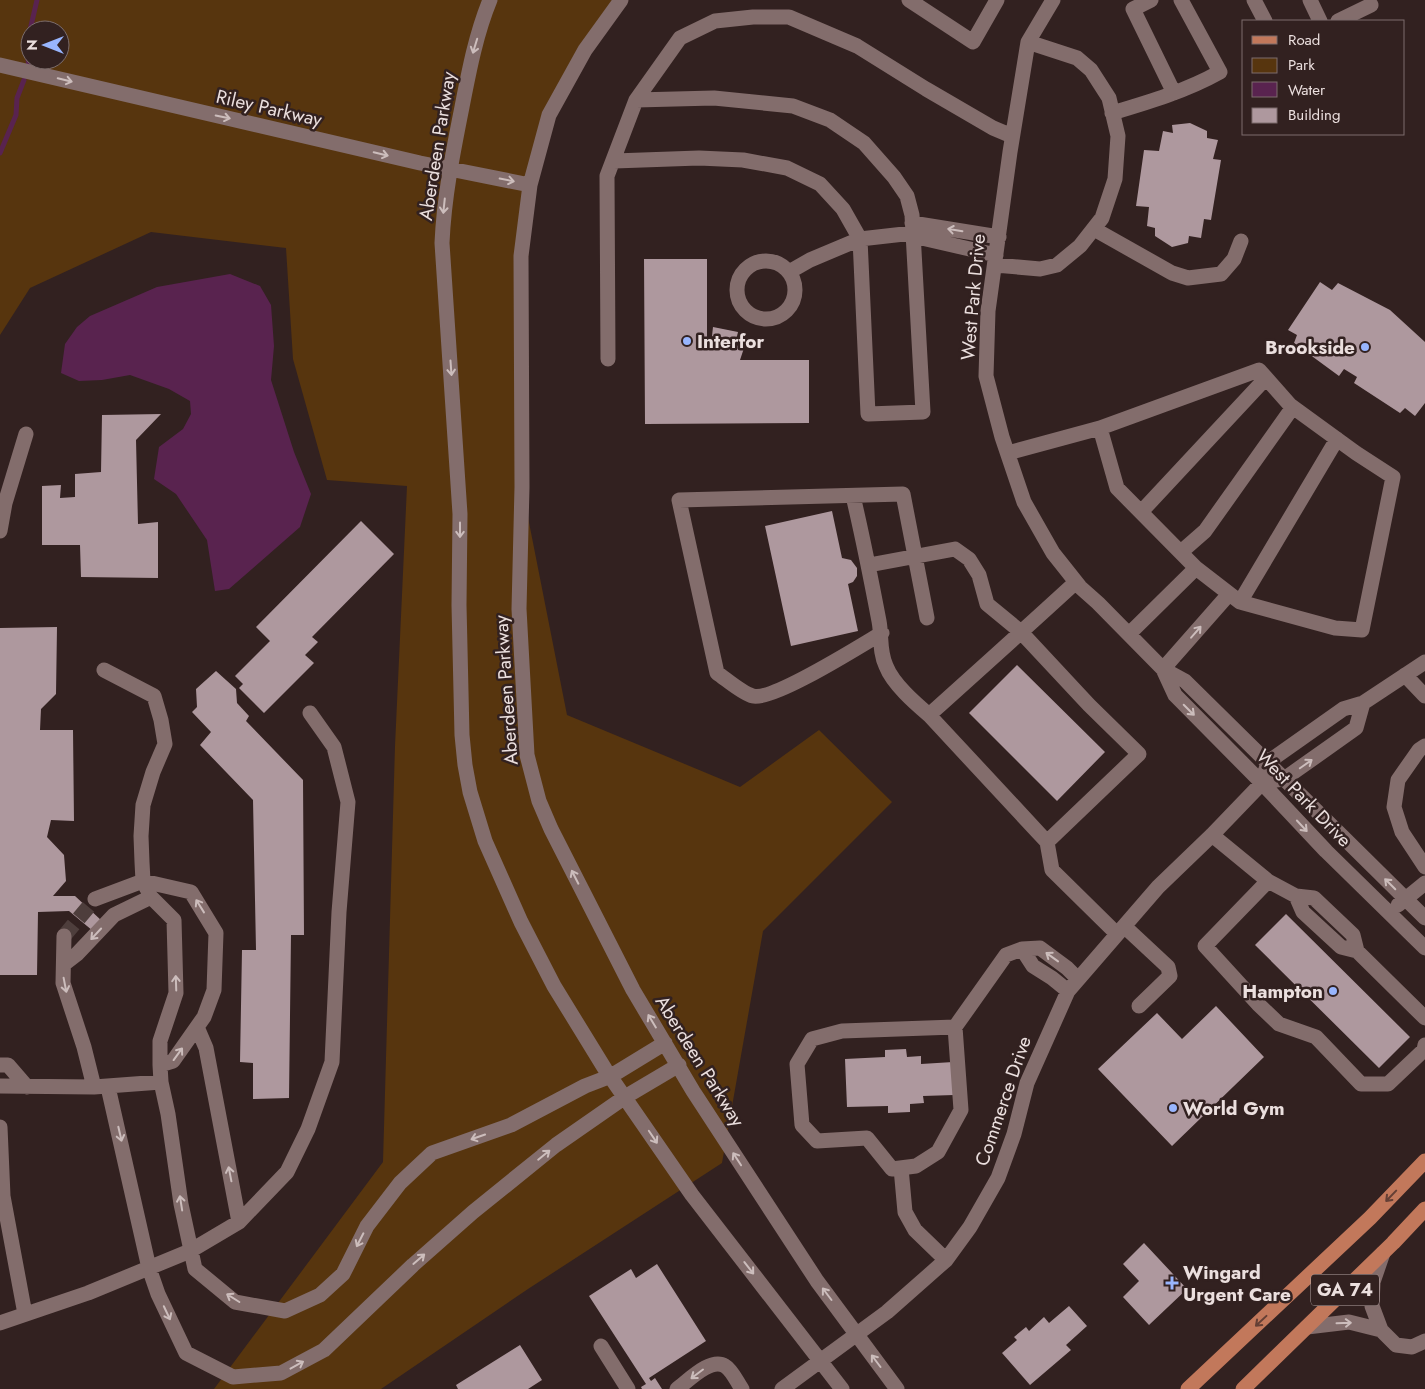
<svg xmlns="http://www.w3.org/2000/svg" width="1425" height="1389" font-family="Jost,sans-serif">
  <style>
    .green { fill: #57350e; fill-rule: evenodd }
    .water { fill: #59234f }
    .lines { fill: none; stroke-linecap: round; stroke-linejoin: round }
    .stream { stroke: #59234f; stroke-width: 5 }
    .building { fill: #ae989e }
    .minor-tunnel { stroke: #4e3e3c; stroke-width: 15; stroke-dasharray: 15 8; stroke-linecap: butt }
    .minor { stroke: #836d6c; stroke-width: 15 }
    .major { stroke: #c2785b; stroke-width: 15 }
    .oneway { stroke: #ccbdbc }
    .oneway2 { stroke: #643f35 }
    .poi-dot { fill: #98b5fd; stroke: #322120; stroke-width: 2 }
    .labels { text-anchor: middle; dominant-baseline: central; stroke-width: 5; stroke-linejoin: round; paint-order: stroke }
    .shield { fill: #322120; stroke: #b4a6a5; stroke-width: 1 }
    .shield-label { font-size: 18px; font-weight: bold; fill: #ebdfde }
    .street-label { font-size: 19px; fill: #ebdfde; stroke: #322120 }
    .poi-label { font-size: 19px; font-weight: bold; fill: #ebdfde; stroke: #322120; text-anchor: start }
  </style>
  <rect width="100%" height="100%" fill="#322120"/>
  <!-- green -->
  <path class="green" d="M 0,0 L 621,0 L 549,115 L 530,185 L 522,487 L 567,715 L 740,787 L 819,730 L 892,802 L 763,931 L 722,1163 L 528,1289 L 381,1389 L 214,1389 L 383,1162 L 395,746 L 407,486 L 327,480 L 293,359 L 286,248 L 151,232 L 30,288 L 0,335 ZM 30,30 L 60,30 L 60,60 L 30,60 Z"/>
  <!-- water -->
  <path class="water" d="M 230,274 L 260,286 L 271,305 L 274,346 L 271,380 L 294,452 L 311,494 L 300,527 L 229,589 L 215,591 L 207,540 L 176,494 L 154,479 L 159,447 L 183,429 L 191,414 L 190,401 L 169,389 L 130,375 L 102,380 L 79,381 L 61,373 L 65,344 L 77,327 L 90,316 L 157,287 Z"/>
  <g class="lines">
    <!-- stream -->
    <path class="stream" d="M 30,30 L 37,0
      M 29,69 L 27,46 L 30,31
      M 0,153 L 16,115 L 17,98 L 24,80"/>
  </g>
  <!-- building -->
  <path class="building" d="M 1190,123 L 1207,131 L 1207,138 L 1218,140 L 1213,159 L 1221,160 L 1211,220 L 1204,219 L 1201,238 L 1189,236 L 1188,243 L 1172,247 L 1155,236 L 1155,228 L 1147,226 L 1149,207 L 1136,206 L 1144,150 L 1159,151 L 1163,131 L 1173,133 L 1172,125 Z
    M 644,259 L 707,259 L 707,338 L 717,340 L 718,338 L 712,336 L 713,327 L 738,332 L 736,341 L 730,340 L 730,343 L 744,348 L 740,360 L 809,360 L 809,423 L 645,424 Z
    M 1320,282 L 1332,290 L 1338,283 L 1390,310 L 1425,342 L 1425,403 L 1415,416 L 1405,408 L 1400,413 L 1354,383 L 1357,377 L 1344,369 L 1339,376 L 1294,343 L 1297,335 L 1288,330 Z
    M 161,414 L 136,440 L 138,524 L 158,522 L 158,578 L 81,577 L 80,545 L 42,545 L 42,486 L 61,485 L 60,498 L 75,497 L 75,474 L 101,472 L 102,415 Z
    M 832,511 L 842,558 L 851,560 L 857,568 L 857,576 L 853,582 L 848,584 L 858,631 L 791,646 L 765,526 Z
    M 361,521 L 394,554 L 312,637 L 318,642 L 305,655 L 314,663 L 264,713 L 239,688 L 243,684 L 235,676 L 270,641 L 256,627 Z
    M 57,627 L 56,694 L 41,709 L 40,730 L 73,730 L 74,821 L 51,820 L 47,837 L 64,855 L 66,881 L 53,896 L 75,896 L 102,921 L 93,931 L 69,911 L 38,912 L 37,975 L 0,975 L 0,628 Z
    M 1017,665 L 1105,752 L 1057,801 L 969,713 Z
    M 216,671 L 236,689 L 237,703 L 249,716 L 246,721 L 303,780 L 304,935 L 291,935 L 289,1098 L 253,1099 L 253,1063 L 240,1062 L 242,950 L 256,950 L 253,800 L 200,745 L 211,732 L 192,712 L 197,707 L 196,689 Z
    M 1286,914 L 1410,1037 L 1379,1068 L 1255,945 Z
    M 1216,1006 L 1264,1057 L 1172,1146 L 1098,1069 L 1157,1013 L 1182,1039 Z
    M 906,1049 L 907,1057 L 921,1056 L 921,1064 L 953,1062 L 954,1095 L 923,1096 L 924,1103 L 910,1104 L 910,1112 L 888,1113 L 888,1106 L 847,1107 L 845,1059 L 885,1057 L 885,1050 Z
    M 1144,1243 L 1187,1289 L 1149,1325 L 1123,1297 L 1139,1281 L 1123,1264 Z
    M 657,1264 L 706,1341 L 649,1378 L 651,1381 L 655,1378 L 662,1389 L 642,1389 L 641,1387 L 646,1384 L 589,1296 L 631,1269 L 636,1278 Z
    M 1069,1306 L 1087,1326 L 1066,1345 L 1071,1350 L 1030,1385 L 1002,1353 L 1017,1340 L 1014,1337 L 1026,1327 L 1029,1331 L 1044,1317 L 1049,1323 Z
    M 520,1345 L 542,1380 L 528,1389 L 458,1389 L 456,1385 Z"/>
  <g class="lines">
    <!-- minor-tunnel -->
    <path class="minor-tunnel" d="M 64,936 L 95,899"/>
    <!-- minor -->
    <path class="minor" d="M 490,0 C 476,34 469,71 462,107 C 453,152 444,197 442,243 L 460,514 L 459,605 L 462,735 L 465,765 L 470,792 L 485,841 L 521,922 L 554,986 L 605,1069 L 692,1195 L 842,1389
      M 621,0 L 585,50 L 549,115 L 530,185 L 521,256 L 522,487 L 519,609 L 527,755 L 539,801 L 551,829 L 633,990 L 693,1091 L 817,1281 L 897,1389
      M 909,0 L 973,42 L 997,0
      M 1053,0 L 1028,42 L 1010,152 L 988,311 L 986,376 L 1002,437 L 1024,502 L 1053,553 L 1080,587 L 1098,603 L 1163,669 L 1185,681 L 1425,918
      M 1151,0 L 1133,9 L 1174,93
      M 1254,0 L 1265,21
      M 1310,0 L 1320,21
      M 1338,21 L 1371,5
      M 0,65 L 420,163 L 530,185
      M 1112,113 C 1149,102 1186,91 1220,72 L 1181,0
      M 614,161 L 699,158 L 743,160 L 787,168 L 820,184 L 843,209 L 860,239 L 868,414 L 923,412 L 912,215 L 907,196 L 894,177 L 864,143 L 830,120 L 793,106 L 714,98 L 636,100
      M 912,223 L 999,237
      M 1094,229 L 1172,273 L 1188,278 L 1221,274 L 1234,259 L 1241,241
      M 913,236 L 996,255
      M737 290a29 29 0 1 1 58 0a29 29 0 1 1-58 0Z
      M 995,265 L 1040,269 L 1057,265 L 1080,246 L 1102,218 L 1115,179 L 1118,136 L 1109,98 L 1091,70 L 1077,58 L 1028,42
      M 789,272 L 810,260 L 860,239 L 913,233
      M 608,359 L 607,176 L 636,100 L 680,38 L 715,21 L 753,17 L 789,17 L 857,46 L 926,89 L 993,128 L 1012,136
      M 1008,453 L 1100,428 L 1117,488 L 1196,568 L 1240,602 L 1335,628 L 1362,630 L 1393,477 L 1356,453 L 1290,405 L 1259,370 L 1100,428
      M 853,496 C 863,538 871,579 879,621 C 882,637 879,651 886,666 C 893,684 915,703 929,715
      M 1141,512 L 1266,378
      M 0,531 L 5,503 L 26,434
      M 1181,552 L 1205,531 L 1293,407
      M 869,565 L 955,549 L 969,559 L 979,575 L 987,604 L 1021,632 L 1089,705 L 1139,754 L 1047,842 L 929,715 C 978,671 1027,627 1076,582
      M 1240,602 L 1337,439
      M 882,633 C 860,646 773,701 753,696 C 743,694 726,679 717,673 L 679,500 L 903,494 L 927,618
      M 1129,634 L 1196,568
      M 1163,669 L 1175,695 L 1262,783 L 1326,851 L 1425,948
      M 1163,669 L 1229,594
      M 104,670 L 154,696 L 161,720 L 165,744 L 153,772 L 143,805 L 141,836 L 142,862 L 143,881 L 147,889
      M 1405,675 L 1425,696
      M 1425,746 L 1419,750 L 1398,780 L 1394,807 L 1402,832 L 1425,867
      M 1276,780 L 1284,779 L 1356,728 L 1363,703
      M 1212,835 L 1268,881 L 1296,896 L 1314,898 L 1353,935 L 1357,951
      M 1047,842 L 1052,870 L 1117,934
      M 1268,881 L 1205,946 L 1258,1004 L 1279,1024 L 1316,1037 L 1361,1084 L 1388,1084 L 1424,1050 L 1425,1045
      M 1296,896 L 1303,912 L 1341,947 L 1357,951 L 1425,1018
      M 95,899 L 143,881 L 191,892 L 216,933 L 214,990 L 204,1017 L 173,1061 L 160,1065 L 161,1082 L 168,1114 L 181,1204 L 195,1269 L 235,1302 L 285,1311 L 320,1295 L 343,1274 L 367,1226 L 400,1183 L 432,1153 L 511,1125 L 585,1086 L 611,1076 L 665,1043
      M 1398,905 L 1425,883
      M 1124,926 L 1168,967 L 1170,976 L 1139,1006
      M 64,936 L 63,983 L 84,1047 L 94,1087
      M 1022,949 L 1033,966 L 1052,978 L 1068,991
      M 64,964 L 77,954 L 114,915 L 151,897 L 174,920 L 176,993 L 160,1041 L 160,1065
      M 197,1027 L 206,1048 L 239,1222
      M 955,1027 L 842,1031 L 812,1039 L 797,1064 L 802,1125 L 817,1141 L 867,1138 L 892,1169 L 916,1166 L 938,1152 L 961,1110 L 955,1027 L 1006,955 L 1022,949 L 1040,948 L 1067,968 L 1078,979
      M 0,1065 L 8,1065 L 27,1087
      M 0,1086 L 94,1087 L 161,1082
      M 108,1087 L 149,1268 L 158,1294 L 186,1353 L 233,1377 L 281,1373 L 324,1350 L 413,1265 L 473,1212 L 556,1145 L 625,1097 L 679,1065
      M 0,1127 L 3,1196 L 25,1314
      M 901,1168 L 905,1212 L 915,1230 L 946,1260
      M 1383,1253 L 1373,1282 L 1372,1306 L 1381,1330 L 1396,1345 L 1412,1347 L 1425,1341
      M 0,1323 L 88,1293 L 190,1251 L 239,1222 L 287,1172 L 308,1129 L 332,1062 L 339,912 L 348,802 L 334,747 L 310,713
      M 1307,1327 L 1349,1322 L 1381,1330
      M 601,1346 L 628,1389
      M 677,1389 C 689,1380 711,1357 725,1366 C 732,1370 737,1382 742,1389
      M 782,1389 L 887,1312 L 946,1260 L 970,1227 L 998,1178 L 1014,1134 L 1027,1083 L 1068,991 L 1158,887 L 1212,835 L 1262,783 L 1268,762 L 1343,709 L 1363,703 L 1425,662"/>
    <!-- major -->
    <path class="major" d="M 1188,1389 L 1370,1218 L 1425,1161
      M 1243,1389 L 1393,1243 L 1425,1209"/>
  </g>
  <!-- one-way arrows -->
  <defs><path id="oneway-shaft" d="M-6 0H5M1.5-3L5.5 0L1.5 3" fill="none" stroke-width="1.6" stroke-linecap="round" stroke-linejoin="round" transform="scale(1.25)"/></defs>
  <g class="oneway">
    <use href="#oneway-shaft" transform="translate(475 46) rotate(107)"/>
    <use href="#oneway-shaft" transform="translate(65 80) rotate(14)"/>
    <use href="#oneway-shaft" transform="translate(223 117) rotate(12)"/>
    <use href="#oneway-shaft" transform="translate(381 154) rotate(13)"/>
    <use href="#oneway-shaft" transform="translate(507 180) rotate(11)"/>
    <use href="#oneway-shaft" transform="translate(444 206) rotate(96)"/>
    <use href="#oneway-shaft" transform="translate(955 230) rotate(-171)"/>
    <use href="#oneway-shaft" transform="translate(451 368) rotate(86)"/>
    <use href="#oneway-shaft" transform="translate(460 530) rotate(90)"/>
    <use href="#oneway-shaft" transform="translate(1196 632) rotate(-49)"/>
    <use href="#oneway-shaft" transform="translate(1189 710) rotate(45)"/>
    <use href="#oneway-shaft" transform="translate(1306 764) rotate(-35)"/>
    <use href="#oneway-shaft" transform="translate(1302 826) rotate(47)"/>
    <use href="#oneway-shaft" transform="translate(575 877) rotate(-117)"/>
    <use href="#oneway-shaft" transform="translate(1390 884) rotate(-135)"/>
    <use href="#oneway-shaft" transform="translate(200 906) rotate(-122)"/>
    <use href="#oneway-shaft" transform="translate(96 934) rotate(133)"/>
    <use href="#oneway-shaft" transform="translate(1052 957) rotate(-144)"/>
    <use href="#oneway-shaft" transform="translate(176 983) rotate(-92)"/>
    <use href="#oneway-shaft" transform="translate(65 985) rotate(79)"/>
    <use href="#oneway-shaft" transform="translate(652 1021) rotate(-121)"/>
    <use href="#oneway-shaft" transform="translate(178 1054) rotate(-54)"/>
    <use href="#oneway-shaft" transform="translate(120 1134) rotate(77)"/>
    <use href="#oneway-shaft" transform="translate(478 1137) rotate(161)"/>
    <use href="#oneway-shaft" transform="translate(653 1137) rotate(56)"/>
    <use href="#oneway-shaft" transform="translate(544 1155) rotate(-39)"/>
    <use href="#oneway-shaft" transform="translate(737 1159) rotate(-123)"/>
    <use href="#oneway-shaft" transform="translate(230 1174) rotate(-101)"/>
    <use href="#oneway-shaft" transform="translate(181 1203) rotate(-99)"/>
    <use href="#oneway-shaft" transform="translate(360 1240) rotate(117)"/>
    <use href="#oneway-shaft" transform="translate(419 1259) rotate(-41)"/>
    <use href="#oneway-shaft" transform="translate(749 1268) rotate(52)"/>
    <use href="#oneway-shaft" transform="translate(827 1294) rotate(-127)"/>
    <use href="#oneway-shaft" transform="translate(233 1298) rotate(-148)"/>
    <use href="#oneway-shaft" transform="translate(167 1313) rotate(65)"/>
    <use href="#oneway-shaft" transform="translate(1344 1323) rotate(-2)"/>
    <use href="#oneway-shaft" transform="translate(876 1361) rotate(-127)"/>
    <use href="#oneway-shaft" transform="translate(297 1365) rotate(-29)"/>
    <use href="#oneway-shaft" transform="translate(697 1374) rotate(143)"/>
  </g>
  <g class="oneway2">
    <use href="#oneway-shaft" transform="translate(1391 1196) rotate(134)"/>
    <use href="#oneway-shaft" transform="translate(1261 1321) rotate(137)"/>
  </g>
  <!-- markers -->
  <g class="poi-dot">
    <circle cx="687" cy="341" r="5"/>
    <circle cx="1365" cy="347" r="5"/>
    <circle cx="1333" cy="991" r="5"/>
    <circle cx="1173" cy="1108" r="5"/>
    <path d="M1169.5 1275.5h5v5h5v5h-5v5h-5v-5h-5v-5h5z"/>
  </g>
  <g class="labels">
    <!-- shield labels -->
    <rect class="shield" x="1311" y="1274.5" width="68" height="31" rx="4"/>
    <g class="shield-label">
      <text x="1345" y="1290">GA 74</text>
    </g>
    <!-- street labels -->
    <g class="street-label">
      <text transform="translate(269 108) rotate(13)">Riley Parkway</text>
      <text transform="translate(437 146) rotate(-81)">Aberdeen Parkway</text>
      <text transform="translate(973 297) rotate(-85)">West Park Drive</text>
      <text transform="translate(506 690) rotate(-94)">Aberdeen Parkway</text>
      <text transform="translate(1304 798) rotate(46)">West Park Drive</text>
      <text transform="translate(700 1061) rotate(58)">Aberdeen Parkway</text>
      <text transform="translate(1003 1101) rotate(-71)">Commerce Drive</text>
    </g>
    <!-- poi labels -->
    <g class="poi-label">
      <text x="697" y="341">Interfor</text>
      <text x="1355" y="347" text-anchor="end">Brookside</text>
      <text x="1323" y="991" text-anchor="end">Hampton</text>
      <text x="1183" y="1108">World Gym</text>
      <text x="1183" y="1272">Wingard<tspan x="1183" dy="22">Urgent Care</tspan></text>
    </g>
  </g>
  <!-- legend -->
  <rect x="1242" y="20" width="162" height="115" fill="#322120" stroke="#7c6d6c"/>
  <rect x="1252" y="36" width="25" height="8" fill="#c2785b" stroke="#7c6d6c"/>
  <text x="1288" y="45" font-size="15" fill="#ebdfde">Road</text>
  <rect x="1252" y="58" width="25" height="15" fill="#57350e" stroke="#7c6d6c"/>
  <text x="1288" y="70" font-size="15" fill="#ebdfde">Park</text>
  <rect x="1252" y="82" width="25" height="15" fill="#59234f" stroke="#7c6d6c"/>
  <text x="1288" y="95" font-size="15" fill="#ebdfde">Water</text>
  <rect x="1252" y="108" width="25" height="15" fill="#ae989e" stroke="#7c6d6c"/>
  <text x="1288" y="120" font-size="15" fill="#ebdfde">Building</text>
  <!-- north arrow -->
  <g transform="translate(45 45) rotate(270)"><circle r="24" fill="#322120" stroke="#7c6d6c"/>
  <path d="M0-4L9 19L0 12L-9 19Z" fill="#98b5fd"/>
  <text y="-8" font-size="14" font-weight="bold" text-anchor="middle" fill="#ebdfde">N</text>
  </g>
</svg>
